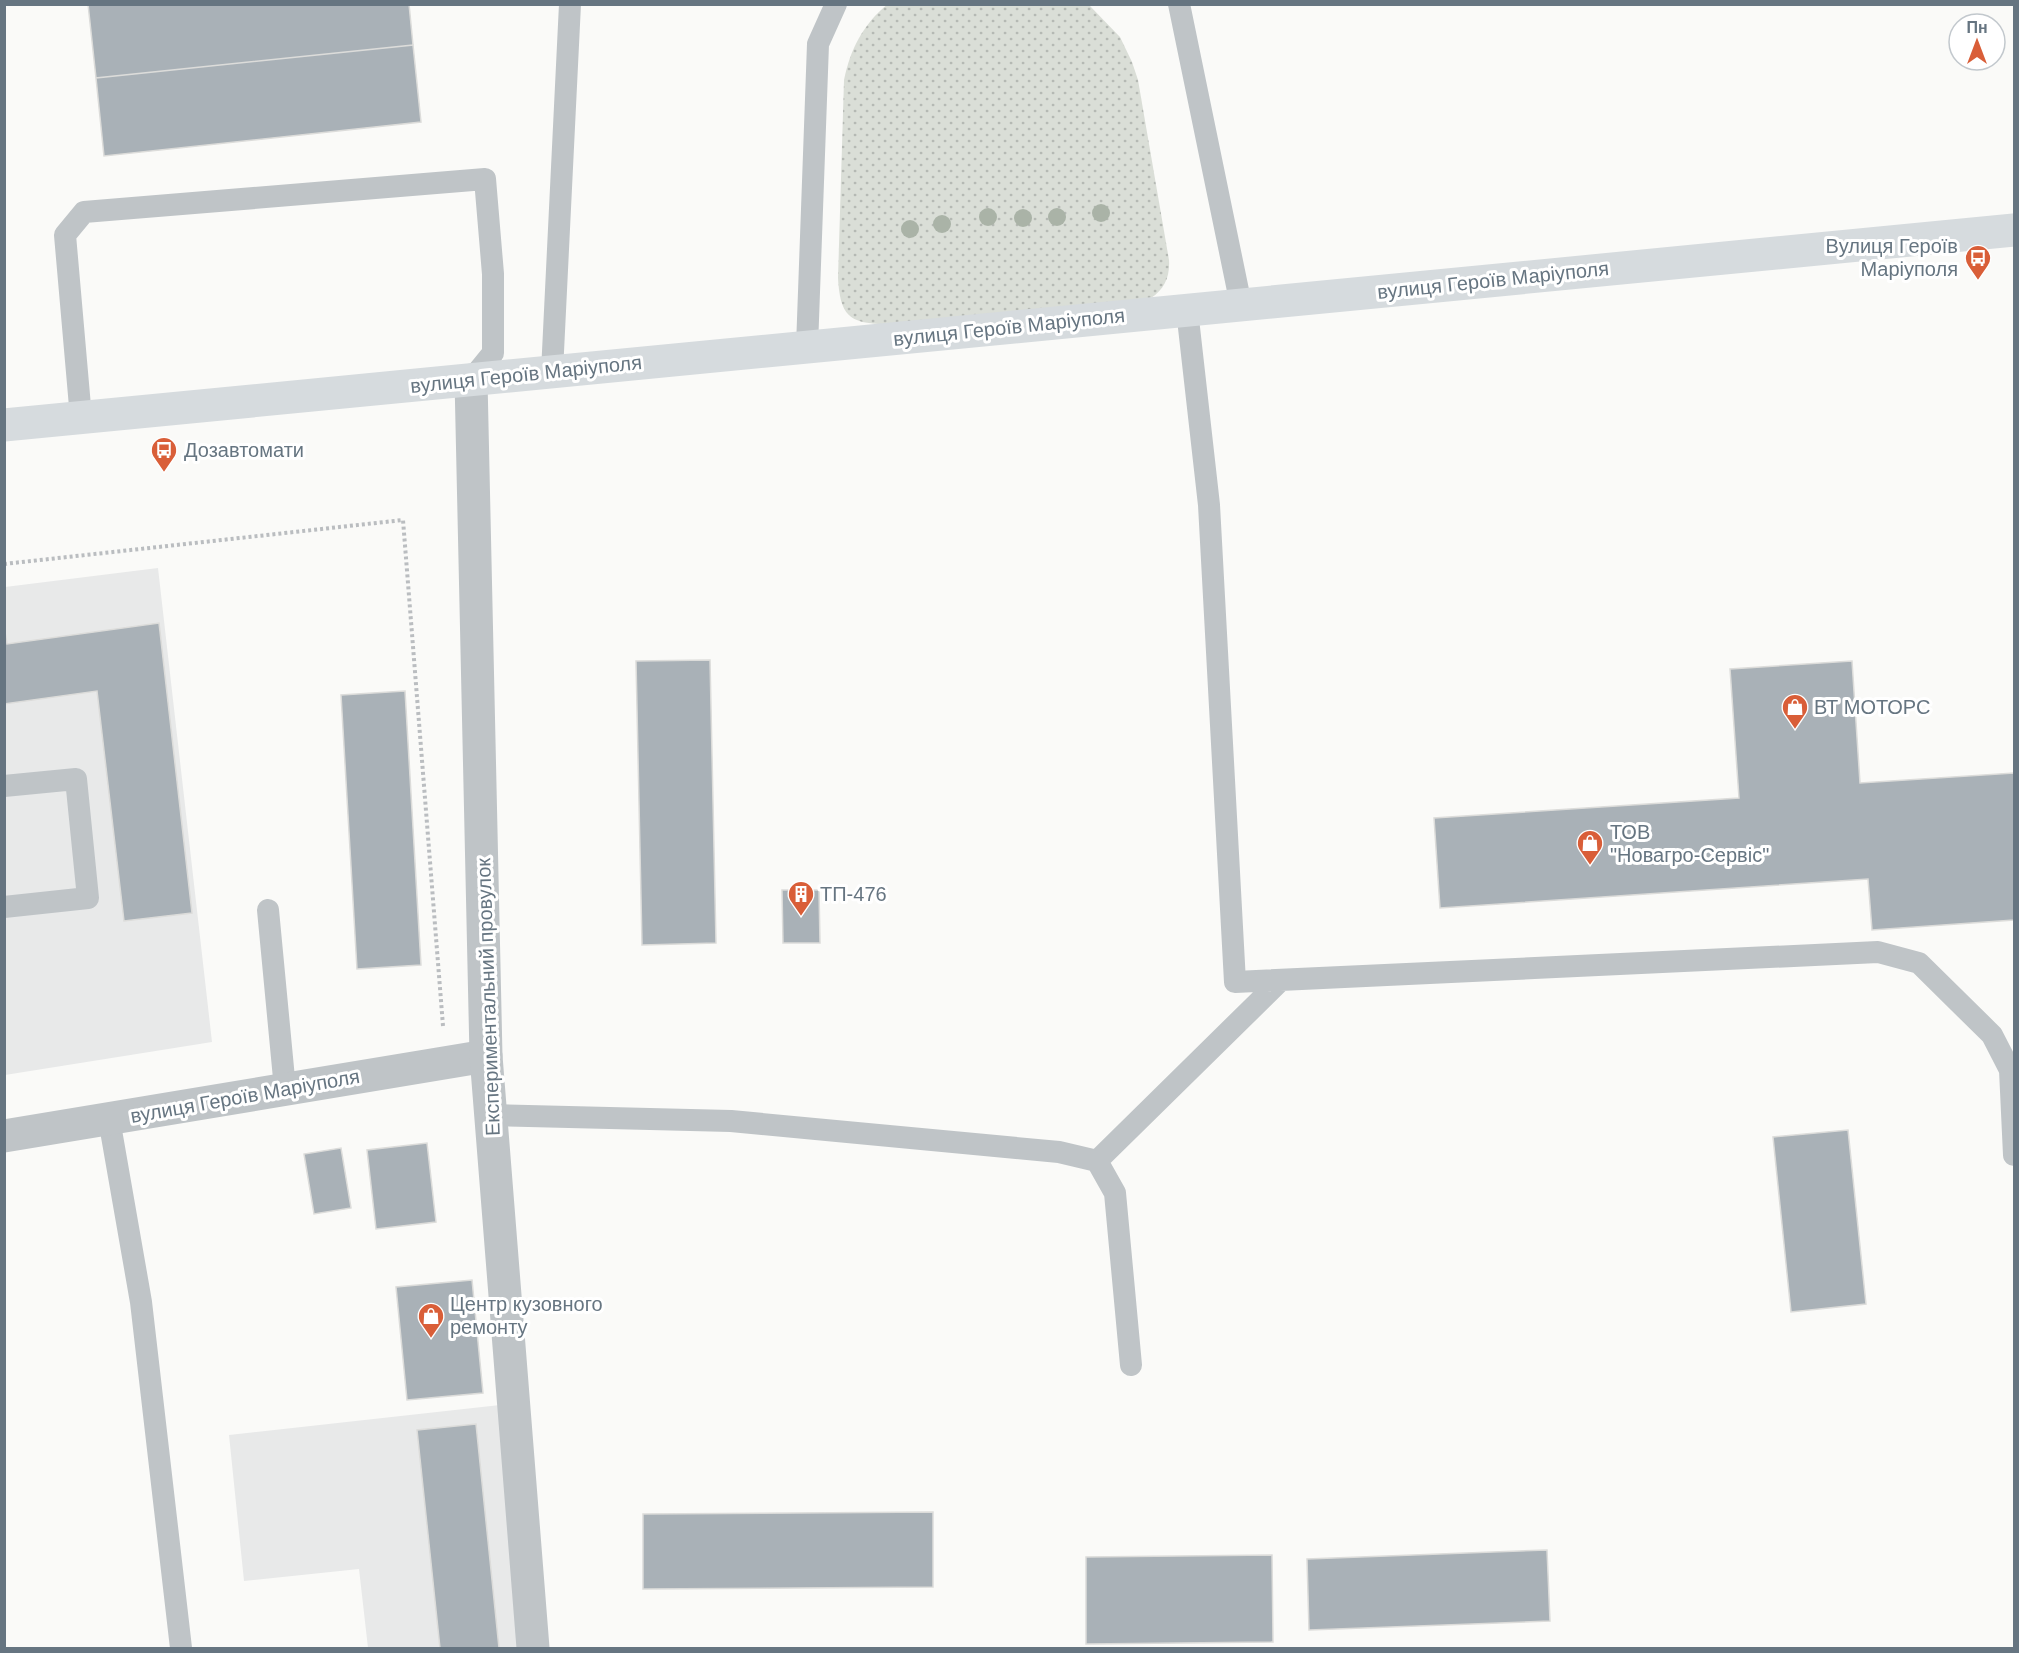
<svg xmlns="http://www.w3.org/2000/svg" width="2019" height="1653" font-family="Arial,sans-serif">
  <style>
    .built { fill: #e8e9e9 }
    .green { fill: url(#green-dots) }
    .building { fill: #a9b1b7; stroke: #dcdcda; stroke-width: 1.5 }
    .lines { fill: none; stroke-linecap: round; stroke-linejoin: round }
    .path { stroke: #babdc0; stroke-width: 4; stroke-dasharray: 3 3; stroke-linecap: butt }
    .service { stroke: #bfc4c7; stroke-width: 22 }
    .minor { stroke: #bfc4c7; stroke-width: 33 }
    .tertiary { stroke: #bfc4c7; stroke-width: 33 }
    .secondary { stroke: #d6dbde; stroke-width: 33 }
    .tree { fill: #aab3a7 }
    .labels { text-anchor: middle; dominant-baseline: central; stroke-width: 6; stroke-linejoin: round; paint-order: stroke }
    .poi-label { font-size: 20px; fill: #667581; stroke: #fff; text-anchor: start }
    .street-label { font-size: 20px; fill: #667581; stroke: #fff }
  </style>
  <defs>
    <pattern id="green-dots" width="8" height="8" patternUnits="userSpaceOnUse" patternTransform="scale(1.5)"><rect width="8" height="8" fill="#daded7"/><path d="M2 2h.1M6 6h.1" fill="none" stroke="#b5b9b4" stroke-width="1.8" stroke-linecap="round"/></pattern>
  </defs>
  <rect width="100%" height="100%" fill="#fafaf8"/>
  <!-- built -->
  <path class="built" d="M 158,568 L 212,1042 L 5,1075 L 5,587 Z
    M 500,1405 L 526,1648 L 368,1648 L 359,1569 L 244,1581 L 229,1435 Z"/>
  <!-- green -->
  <path class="green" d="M 888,4 L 1088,4 L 1120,37 L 1132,62 L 1138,80 L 1169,260 C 1170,276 1165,289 1151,298 L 885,324 C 848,324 840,314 838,278 L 844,80 C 850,50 863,24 888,4 Z"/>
  <!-- building -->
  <path class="building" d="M 88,4 L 409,4 L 413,45 L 96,78 Z
    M 413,45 L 421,122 L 104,156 L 96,78 Z
    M 159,623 L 192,913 L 124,921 L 97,691 L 4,704 L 4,626 L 7,644 Z
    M 710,660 L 716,943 L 642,945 L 636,661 Z
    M 1852,661 L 1860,783 L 2014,773 L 2014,920 L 1872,930 L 1868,879 L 1440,908 L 1434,818 L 1739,798 L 1730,669 Z
    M 405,691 L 421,965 L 357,969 L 341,695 Z
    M 782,890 L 819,890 L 820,943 L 783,943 Z
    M 1848,1130 L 1866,1304 L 1791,1312 L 1773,1137 Z
    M 427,1143 L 436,1222 L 376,1229 L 367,1150 Z
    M 341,1148 L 351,1208 L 314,1214 L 304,1154 Z
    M 472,1280 L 483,1393 L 407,1400 L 396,1287 Z
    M 476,1424 L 499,1648 L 440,1648 L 417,1430 Z
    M 933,1512 L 933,1587 L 643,1589 L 643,1514 Z
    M 1547,1550 L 1550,1621 L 1309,1630 L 1307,1559 Z
    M 1272,1555 L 1273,1642 L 1086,1644 L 1086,1557 Z"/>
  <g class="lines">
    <!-- path -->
    <path class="path" d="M 4,564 L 403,520 L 443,1026"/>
    <!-- service -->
    <path class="service" d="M 1179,4 L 1241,305
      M 1187,310 L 1209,505 L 1235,982 L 1878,952 L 1919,963 L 1992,1035 L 2010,1070 L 2014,1155
      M 807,347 L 818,44 L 836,4
      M 552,372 L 570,4
      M 81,418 L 65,235 L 84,212 L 485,179 L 493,274 L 493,353 L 471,380
      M 4,786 L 76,779 L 88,898 L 4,907
      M 268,910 L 285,1089
      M 492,1115 L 731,1121 L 1059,1152 L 1097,1161 L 1115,1193 L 1131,1365
      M 109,1119 L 141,1302 L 181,1648
      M 1097,1161 L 1281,980"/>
    <!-- minor -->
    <path class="minor" d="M 4,1136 L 486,1056"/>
    <!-- tertiary -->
    <path class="tertiary" d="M 471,380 L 486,1056 L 533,1648"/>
    <!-- secondary -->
    <path class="secondary" d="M 4,425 L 2014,230"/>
  </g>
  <!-- trees -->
  <g class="tree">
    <circle cx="1101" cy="213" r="9"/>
    <circle cx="988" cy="217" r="9"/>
    <circle cx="1057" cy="217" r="9"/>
    <circle cx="1023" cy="218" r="9"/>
    <circle cx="942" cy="224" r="9"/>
    <circle cx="910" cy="229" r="9"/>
  </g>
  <!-- icons -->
  <defs>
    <g id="bus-pin" transform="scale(1.35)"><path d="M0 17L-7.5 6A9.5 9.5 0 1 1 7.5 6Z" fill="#d95e38" stroke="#fff"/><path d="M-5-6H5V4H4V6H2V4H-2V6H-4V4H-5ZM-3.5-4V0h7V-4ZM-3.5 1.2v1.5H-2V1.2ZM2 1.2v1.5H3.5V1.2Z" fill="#fff"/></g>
    <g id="shop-pin" transform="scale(1.35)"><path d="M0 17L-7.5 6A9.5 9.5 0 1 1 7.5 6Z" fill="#d95e38" stroke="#fff"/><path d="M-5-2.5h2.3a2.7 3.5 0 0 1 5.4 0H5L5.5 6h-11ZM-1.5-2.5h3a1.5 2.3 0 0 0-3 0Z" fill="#fff"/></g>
    <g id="building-pin" transform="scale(1.35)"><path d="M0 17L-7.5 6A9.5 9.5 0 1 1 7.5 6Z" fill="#d95e38" stroke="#fff"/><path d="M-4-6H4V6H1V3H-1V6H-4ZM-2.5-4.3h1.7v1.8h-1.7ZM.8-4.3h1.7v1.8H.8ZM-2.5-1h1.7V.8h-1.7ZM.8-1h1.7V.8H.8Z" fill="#fff"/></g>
  </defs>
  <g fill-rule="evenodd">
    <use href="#bus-pin" x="1978" y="258"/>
    <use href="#bus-pin" x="164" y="450"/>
    <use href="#shop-pin" x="1795" y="707"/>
    <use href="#shop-pin" x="1590" y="843"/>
    <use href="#building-pin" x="801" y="894"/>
    <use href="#shop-pin" x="431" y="1316"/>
  </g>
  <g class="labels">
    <!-- poi labels -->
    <g class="poi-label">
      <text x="1958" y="246" text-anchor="end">Вулиця Героїв<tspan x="1958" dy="23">Маріуполя</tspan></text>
      <text x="184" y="450">Дозавтомати</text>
      <text x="1814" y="707">ВТ МОТОРС</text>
      <text x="1610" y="832">ТОВ<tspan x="1610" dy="23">"Новагро-Сервіс"</tspan></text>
      <text x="820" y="894">ТП-476</text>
      <text x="450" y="1304">Центр кузовного<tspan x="450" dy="23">ремонту</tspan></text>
    </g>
    <!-- street labels -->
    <g class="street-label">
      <text transform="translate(1493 280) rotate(-6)">вулиця Героїв Маріуполя</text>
      <text transform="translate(1009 327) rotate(-6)">вулиця Героїв Маріуполя</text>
      <text transform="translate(526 374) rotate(-6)">вулиця Героїв Маріуполя</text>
      <text transform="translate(488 997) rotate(-92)">Експериментальний провулок</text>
      <text transform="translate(245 1096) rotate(-10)">вулиця Героїв Маріуполя</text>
    </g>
  </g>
  <!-- border -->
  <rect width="2019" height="1653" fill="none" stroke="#667581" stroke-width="12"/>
  <!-- north arrow -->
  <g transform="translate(1977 42)"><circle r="28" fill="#ffffff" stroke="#c2c8cd" stroke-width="1.5"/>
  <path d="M0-4.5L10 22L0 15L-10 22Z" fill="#d95e38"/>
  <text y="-9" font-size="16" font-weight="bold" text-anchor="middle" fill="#667581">Пн</text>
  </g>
</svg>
